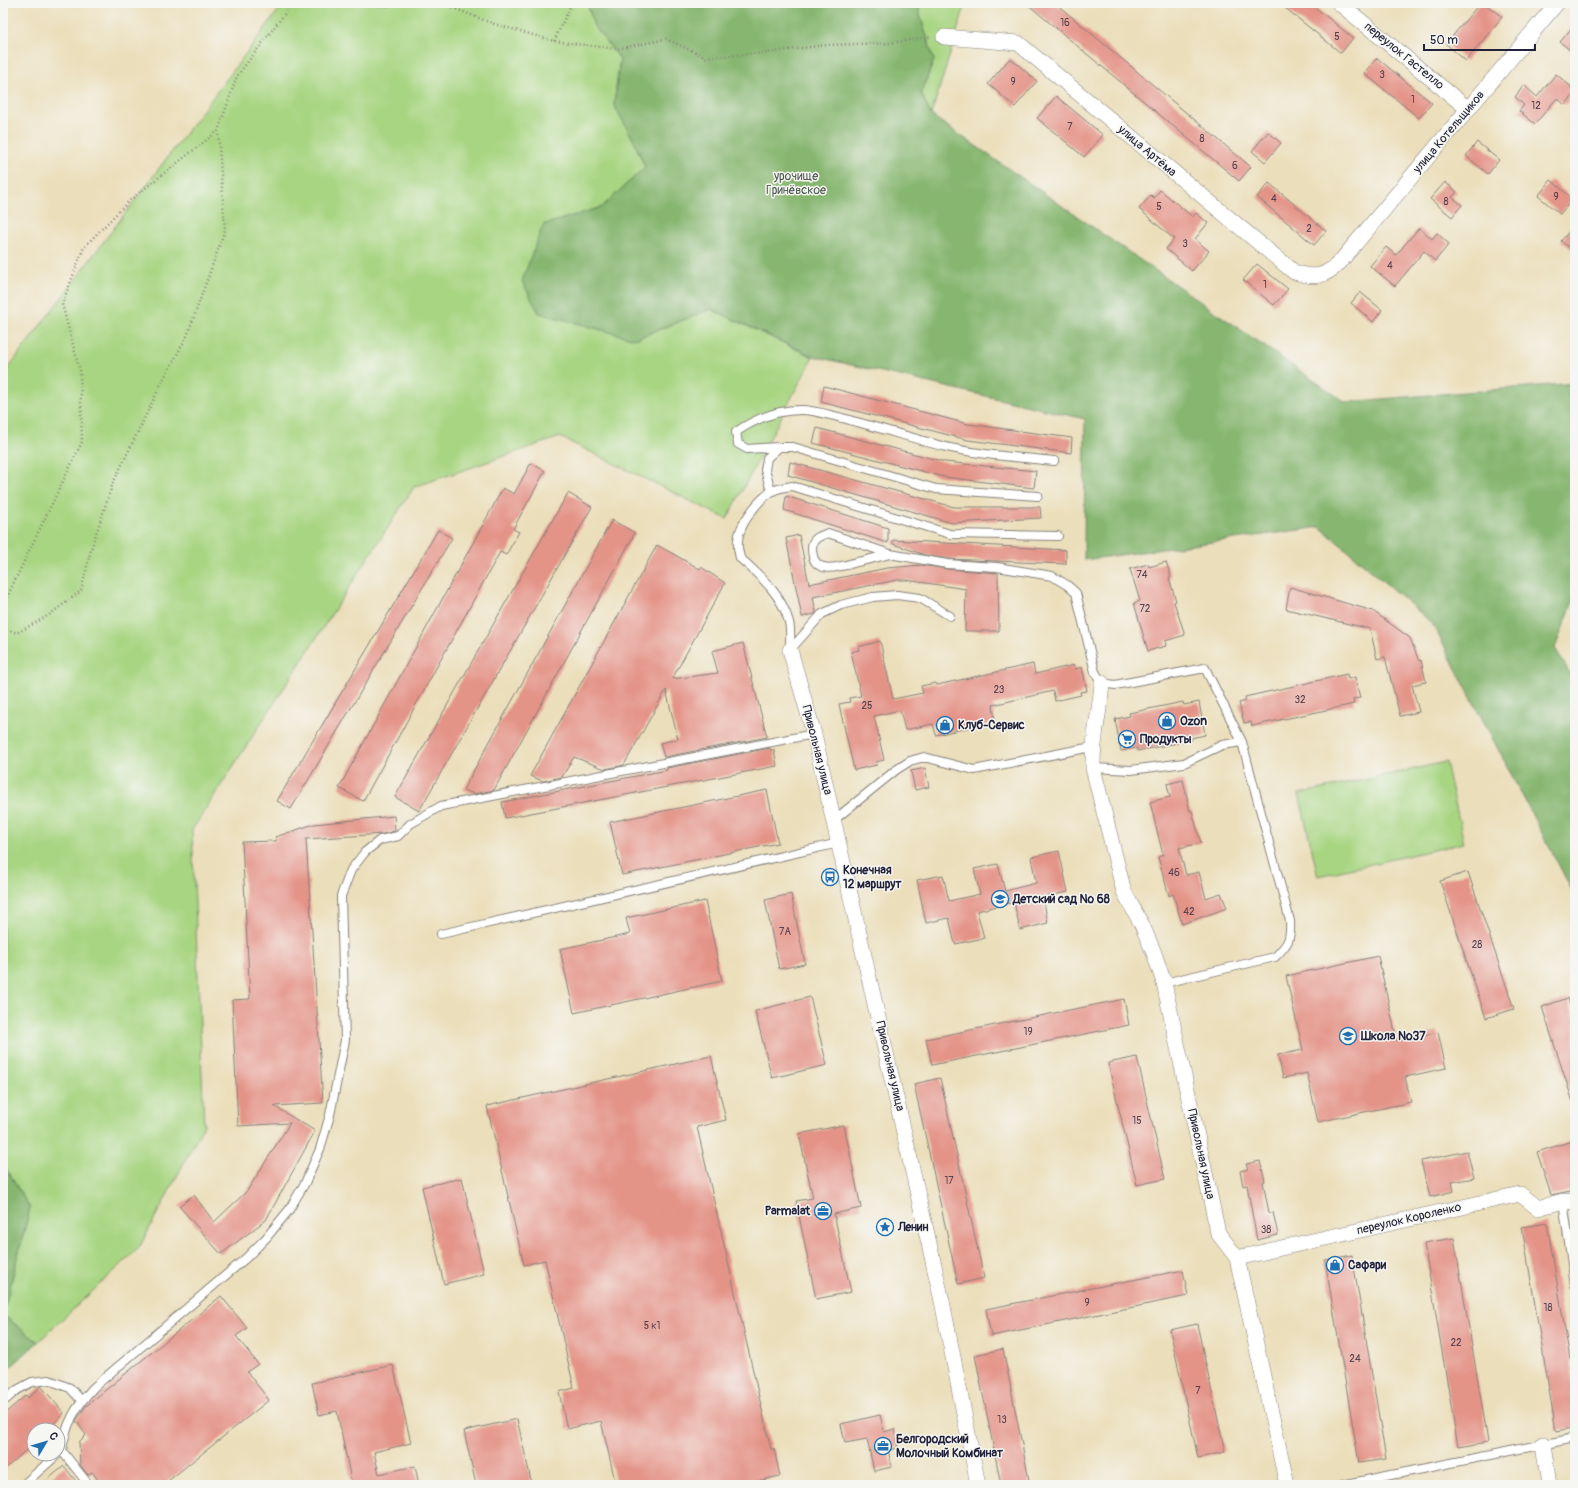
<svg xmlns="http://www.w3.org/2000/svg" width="1578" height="1488" font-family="Pangolin,sans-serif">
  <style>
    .green { fill: #a8d582; stroke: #657c5e }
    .forest { fill: #86b670; stroke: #546c56 }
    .building { fill: #e49387 }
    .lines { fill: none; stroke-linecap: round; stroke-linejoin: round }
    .lane-casing { stroke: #86807a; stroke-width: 10 }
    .street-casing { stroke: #86807a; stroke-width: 16 }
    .path { stroke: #86807a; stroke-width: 2.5; stroke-dasharray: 1 3; stroke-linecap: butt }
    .lane { stroke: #fff; stroke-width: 8 }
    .street { stroke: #fff; stroke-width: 15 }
    .labels { text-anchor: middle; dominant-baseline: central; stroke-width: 3; stroke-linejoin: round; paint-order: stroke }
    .number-label { font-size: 10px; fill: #523e4e }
    .street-label { font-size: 12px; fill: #22223b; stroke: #f6f6f2 }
    .park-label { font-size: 12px; fill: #4a5850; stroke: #f6f6f2 }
    .poi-label { font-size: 12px; font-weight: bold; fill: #22223b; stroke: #f6f6f2; text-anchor: start }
  </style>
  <rect width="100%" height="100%" fill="#f6f6f2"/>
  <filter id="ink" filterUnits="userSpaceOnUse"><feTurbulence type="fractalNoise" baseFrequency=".025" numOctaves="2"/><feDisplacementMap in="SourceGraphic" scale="8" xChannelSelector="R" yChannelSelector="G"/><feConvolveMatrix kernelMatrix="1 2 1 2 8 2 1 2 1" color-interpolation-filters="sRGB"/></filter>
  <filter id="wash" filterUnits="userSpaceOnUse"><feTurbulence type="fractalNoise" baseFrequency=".012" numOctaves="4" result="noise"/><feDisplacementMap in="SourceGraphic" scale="16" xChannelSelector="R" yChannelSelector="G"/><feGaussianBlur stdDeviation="0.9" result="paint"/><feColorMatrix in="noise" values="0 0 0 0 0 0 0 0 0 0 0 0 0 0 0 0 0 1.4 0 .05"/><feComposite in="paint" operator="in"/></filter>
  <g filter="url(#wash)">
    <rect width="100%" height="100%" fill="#ebdeba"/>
    <!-- green -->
    <path class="green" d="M 284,3 L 587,3 L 594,26 L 620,59 L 614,105 L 633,139 L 645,167 L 602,207 L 543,225 L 635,339 L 711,309 L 813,357 L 727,519 L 560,437 L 414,487 L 192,830 L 204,1125 L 139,1248 L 38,1342 L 3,1315 L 30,1208 L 3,1164 L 3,375 Z
      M 918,3 L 966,3 L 931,115 L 921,93 L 934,60 L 920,15 Z
      M 1446,762 L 1464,843 L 1318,876 L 1299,794 Z"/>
    <!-- forest -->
    <path class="forest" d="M 587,3 L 918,3 L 920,15 L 934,60 L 921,93 L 931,115 L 1345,402 L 1575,383 L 1575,596 L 1555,648 L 1575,682 L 1575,896 L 1432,623 L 1320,527 L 1084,560 L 1085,419 L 813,356 L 711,309 L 635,339 L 539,313 L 522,281 L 543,225 L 602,207 L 645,167 L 633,139 L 614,105 L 620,59 L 594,26 Z
      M 3,1164 L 30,1208 L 3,1314 Z
      M 3,1315 L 38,1342 L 3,1374 Z"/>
    <g id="blocks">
      <!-- building -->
      <path class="building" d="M 1026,3 L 1055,3 L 1251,167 L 1239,181 Z
        M 1279,3 L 1310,3 L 1353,38 L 1341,53 Z
        M 1480,3 L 1484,3 L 1502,17 L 1466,61 L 1446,44 Z
        M 1575,24 L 1575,54 L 1560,42 Z
        M 1010,58 L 1037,81 L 1015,107 L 988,84 Z
        M 1377,58 L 1432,103 L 1419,118 L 1364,73 Z
        M 1556,74 L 1575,90 L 1575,93 L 1565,105 L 1557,98 L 1535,124 L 1519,111 L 1524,105 L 1515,97 L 1524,85 L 1537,97 Z
        M 1056,96 L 1103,135 L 1084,157 L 1037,118 Z
        M 1268,132 L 1281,143 L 1265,162 L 1252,151 Z
        M 1477,142 L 1499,160 L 1488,174 L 1466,156 Z
        M 1551,180 L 1573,199 L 1560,214 L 1538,196 Z
        M 1445,182 L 1457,192 L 1452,197 L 1462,205 L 1452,217 L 1430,199 Z
        M 1269,183 L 1326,231 L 1314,245 L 1257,197 Z
        M 1160,190 L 1193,217 L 1196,213 L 1208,223 L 1195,239 L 1209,251 L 1192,271 L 1166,249 L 1174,239 L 1139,209 L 1151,195 L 1154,198 Z
        M 1575,224 L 1575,252 L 1561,241 Z
        M 1419,228 L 1432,239 L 1437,233 L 1449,244 L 1435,261 L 1424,251 L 1395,286 L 1370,266 L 1386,247 L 1396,255 Z
        M 1257,264 L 1288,289 L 1274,305 L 1243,280 Z
        M 1360,292 L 1382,310 L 1373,322 L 1351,303 Z
        M 824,386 L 968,424 L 1072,438 L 1071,453 L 968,440 L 821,402 Z
        M 817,428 L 945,462 L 1036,471 L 1034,488 L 944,477 L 813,443 Z
        M 790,462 L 954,507 L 1040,507 L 1041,518 L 952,523 L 788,475 Z
        M 531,463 L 545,471 L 513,529 L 519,532 L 506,555 L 500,552 L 363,801 L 339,788 L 503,488 L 514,494 Z
        M 568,493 L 592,507 L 419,811 L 395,797 Z
        M 786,496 L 888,528 L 888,543 L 784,510 Z
        M 612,520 L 635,533 L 494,790 L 474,794 L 463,790 Z
        M 438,530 L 452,538 L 291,809 L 277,801 Z
        M 799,535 L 809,584 L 887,568 L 922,565 L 947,569 L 998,573 L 999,631 L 965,631 L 966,589 L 906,580 L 897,580 L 813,597 L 816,612 L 815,614 L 802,617 L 786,538 Z
        M 893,540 L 1066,550 L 1066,564 L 948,559 L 925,555 L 893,544 Z
        M 657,545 L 700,569 L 701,567 L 725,583 L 672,679 L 718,673 L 712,651 L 743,643 L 767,737 L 664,757 L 660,743 L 678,739 L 666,690 L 624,765 L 605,769 L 574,757 L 562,777 L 543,781 L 530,776 Z
        M 1166,562 L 1171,577 L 1169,578 L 1176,601 L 1174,602 L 1185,635 L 1165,641 L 1166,646 L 1148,651 L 1134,603 L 1140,601 L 1130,569 L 1148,564 L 1149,567 Z
        M 1290,587 L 1373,611 L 1410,638 L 1419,661 L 1421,660 L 1426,682 L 1412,685 L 1419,712 L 1400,716 L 1385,657 L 1377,659 L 1370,629 L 1286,609 Z
        M 880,641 L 893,699 L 923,693 L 921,686 L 936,683 L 937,685 L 1033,664 L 1035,674 L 1074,665 L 1075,669 L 1082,667 L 1087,691 L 1080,692 L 1081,695 L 1055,701 L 1053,691 L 993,705 L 995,722 L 936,735 L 933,724 L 905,730 L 900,710 L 874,716 L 884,760 L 876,762 L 877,765 L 854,770 L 839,704 L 850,702 L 849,698 L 861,696 L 851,652 L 859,650 L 858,647 Z
        M 1347,674 L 1348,679 L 1355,677 L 1360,698 L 1353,699 L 1354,704 L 1252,726 L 1251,722 L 1244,723 L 1239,703 L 1246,701 L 1245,697 Z
        M 1183,702 L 1184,705 L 1199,702 L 1205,735 L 1191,738 L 1192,740 L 1137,751 L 1137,748 L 1121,751 L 1115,719 L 1130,716 L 1129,713 Z
        M 770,748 L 770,750 L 774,750 L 777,766 L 505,818 L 502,802 L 667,770 L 667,768 Z
        M 925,768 L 929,787 L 915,790 L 911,771 Z
        M 1183,780 L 1190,811 L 1192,811 L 1201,843 L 1179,848 L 1186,875 L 1199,872 L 1206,898 L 1221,893 L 1227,908 L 1182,924 L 1173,894 L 1169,896 L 1158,857 L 1163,855 L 1150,802 L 1170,797 L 1167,784 Z
        M 767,790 L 778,843 L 622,875 L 610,822 Z
        M 394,816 L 395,831 L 383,834 L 306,839 L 323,1103 L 274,1106 L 315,1131 L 266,1220 L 221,1254 L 179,1206 L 194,1195 L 214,1222 L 247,1191 L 290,1123 L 238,1126 L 232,1000 L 250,999 L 242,842 L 276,841 L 277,840 L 276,840 L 275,837 L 314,824 Z
        M 1059,851 L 1068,892 L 1043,897 L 1048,923 L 1020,930 L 1014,902 L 977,911 L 984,938 L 955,944 L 949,918 L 926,923 L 917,880 L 943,875 L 949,901 L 980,894 L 974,869 L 998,864 L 1005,891 L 1036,883 L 1031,857 Z
        M 1468,872 L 1514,1009 L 1486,1018 L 1440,881 Z
        M 791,894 L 805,964 L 779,969 L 765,900 Z
        M 705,901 L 722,981 L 574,1013 L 560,949 L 630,934 L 626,918 Z
        M 1378,956 L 1397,1041 L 1438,1032 L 1446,1068 L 1405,1077 L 1411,1102 L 1318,1122 L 1307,1073 L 1283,1078 L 1278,1055 L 1303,1050 L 1286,976 Z
        M 810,997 L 827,1065 L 772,1078 L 755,1011 Z
        M 1568,998 L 1575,1021 L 1575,1101 L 1573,1102 L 1542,1007 Z
        M 1124,999 L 1129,1025 L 932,1065 L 926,1039 Z
        M 711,1056 L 726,1120 L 697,1127 L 771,1449 L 774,1449 L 780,1476 L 739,1485 L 616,1485 L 601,1421 L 567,1429 L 559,1392 L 574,1388 L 545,1260 L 524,1265 L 487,1106 Z
        M 1137,1057 L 1165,1179 L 1137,1185 L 1108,1063 Z
        M 940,1078 L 984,1278 L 958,1284 L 914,1084 Z
        M 844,1125 L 861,1208 L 834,1214 L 851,1292 L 816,1299 L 796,1201 L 813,1198 L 799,1134 Z
        M 1575,1140 L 1575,1190 L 1551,1195 L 1537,1152 Z
        M 1467,1151 L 1474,1178 L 1452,1182 L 1454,1191 L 1430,1197 L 1421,1161 Z
        M 1260,1161 L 1265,1181 L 1263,1182 L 1269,1213 L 1273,1212 L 1278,1235 L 1257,1240 L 1247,1185 L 1243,1186 L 1240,1171 L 1248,1169 L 1246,1164 Z
        M 462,1178 L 484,1274 L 444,1284 L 422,1187 Z
        M 1547,1223 L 1575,1389 L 1575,1428 L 1556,1431 L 1522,1227 Z
        M 1454,1238 L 1488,1442 L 1458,1447 L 1424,1243 Z
        M 1352,1255 L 1386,1459 L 1359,1463 L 1325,1260 Z
        M 1183,1270 L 1188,1296 L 991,1336 L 986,1309 Z
        M 221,1296 L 247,1328 L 236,1336 L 258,1364 L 247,1372 L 269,1400 L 163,1485 L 102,1485 L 92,1472 L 88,1475 L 80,1465 L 79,1442 L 86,1435 L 76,1421 L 86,1406 Z
        M 1197,1324 L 1225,1452 L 1198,1458 L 1170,1330 Z
        M 1003,1349 L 1030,1485 L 1001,1485 L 975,1355 Z
        M 393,1365 L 411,1443 L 374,1452 L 379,1474 L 415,1466 L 419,1485 L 352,1485 L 337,1411 L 319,1415 L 312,1383 Z
        M 41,1386 L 64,1413 L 48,1430 L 34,1430 L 34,1443 L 3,1471 L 3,1415 L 26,1395 L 28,1398 Z
        M 880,1415 L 884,1432 L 894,1429 L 898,1448 L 888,1450 L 892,1467 L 874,1471 L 867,1439 L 845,1443 L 841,1424 Z
        M 517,1419 L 532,1485 L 476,1485 L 464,1431 Z
        M 64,1466 L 79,1485 L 41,1485 Z"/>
    </g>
  </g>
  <g filter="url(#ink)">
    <use href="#blocks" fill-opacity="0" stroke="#86807a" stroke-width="1"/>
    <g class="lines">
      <!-- lane casing -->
      <g class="lane-casing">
        <path id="lane" d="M 779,447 L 747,449 L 738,444 L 736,432 C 756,418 776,410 801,410 C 815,410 829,415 842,418 C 876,427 909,437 942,446 C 978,455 1016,457 1054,461
          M 771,491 L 765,470 L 767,458 L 779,447 L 793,447 L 936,489 L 1038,496
          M 890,554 C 879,557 868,560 857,562 C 839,567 812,577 812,548 C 812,538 820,536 828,533 L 890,554 L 947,564 L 997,567 L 1052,576 L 1067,585 L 1076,593 L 1095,672 L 1102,683 L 1115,685 L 1205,668 L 1242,742 L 1290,921 C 1291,940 1288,944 1275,957 L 1164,983
          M 790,650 C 790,641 791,630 789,622 C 781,593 761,577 740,558 C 739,553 737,546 738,540 C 739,525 758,500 771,492 C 777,488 785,487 792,486 L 950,534 L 1058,536
          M 790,650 L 822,614 L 841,605 L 873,597 L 897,595 L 920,598 L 950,616
          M 1093,768 L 1131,770 L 1184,763 L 1222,745 L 1242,742
          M 834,820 L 896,770 L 910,761 L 924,757 L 974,770 L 1092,747
          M 441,934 L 839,843
          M 1563,1201 L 1575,1285
          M 3,1402 L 17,1390 L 32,1382 L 49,1380 L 70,1388 L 81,1400
          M 23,1485 L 58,1454
          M 89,1485 L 62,1451 C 65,1425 76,1406 94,1387 L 246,1258 L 266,1238 L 289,1210 L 305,1183 L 320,1149 L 330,1115 L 345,1040 L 341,896 L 351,870 L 365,852 L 380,840 L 398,836 L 410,824 L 441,806 L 814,734
          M 1342,1485 L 1575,1438"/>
      </g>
      <!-- street casing -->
      <g class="street-casing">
        <path id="street" d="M 1339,3 L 1468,109
          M 944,37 L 1018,43 L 1294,272 C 1315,279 1325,277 1340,262 L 1557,3
          M 790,650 L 814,734 L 942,1301 L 978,1485
          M 1102,683 C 1100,712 1092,739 1093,768 L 1124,892 L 1142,925 L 1154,953 L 1164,983 L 1218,1233 L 1237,1258 L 1287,1485
          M 1237,1258 L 1520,1194 L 1538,1208 L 1563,1201 L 1575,1202
          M 1543,1444 L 1549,1485"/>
      </g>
      <!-- path -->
      <path class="path" d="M 446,3 L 449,6 L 491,23 L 554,41 L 617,49 L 666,39 L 706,57 L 766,53 L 825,45 L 890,43 L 930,37
        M 554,41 L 572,3
        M 3,605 L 82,442 L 80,371 L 62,304 L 84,247 L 130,200 L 218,131
        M 3,628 L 17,633 L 49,615 L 81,591 L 92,546 L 113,483 L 162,382 L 187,336 L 225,230 L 218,131 L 237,76 L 293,3"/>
      <!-- lane -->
      <use href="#lane" class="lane"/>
      <!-- street -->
      <use href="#street" class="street"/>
    </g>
  </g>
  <!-- icons -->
  <defs>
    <g id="shop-ring" transform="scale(0.9)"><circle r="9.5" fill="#f6f6f2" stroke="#1f6fb2" stroke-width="1.5"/><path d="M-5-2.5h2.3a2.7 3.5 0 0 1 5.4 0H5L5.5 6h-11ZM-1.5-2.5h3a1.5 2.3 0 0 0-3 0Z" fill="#1f6fb2"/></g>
    <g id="supermarket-ring" transform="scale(0.9)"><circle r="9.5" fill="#f6f6f2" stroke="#1f6fb2" stroke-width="1.5"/><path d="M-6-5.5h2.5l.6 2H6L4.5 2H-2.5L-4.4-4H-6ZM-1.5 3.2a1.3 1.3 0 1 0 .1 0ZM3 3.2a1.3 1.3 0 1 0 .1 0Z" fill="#1f6fb2"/></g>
    <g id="bus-ring" transform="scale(0.9)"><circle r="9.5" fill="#f6f6f2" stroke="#1f6fb2" stroke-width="1.5"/><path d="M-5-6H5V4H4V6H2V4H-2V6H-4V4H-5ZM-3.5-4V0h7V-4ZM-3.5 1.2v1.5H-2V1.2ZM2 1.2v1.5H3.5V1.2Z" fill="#1f6fb2"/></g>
    <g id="school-ring" transform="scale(0.9)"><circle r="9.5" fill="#f6f6f2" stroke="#1f6fb2" stroke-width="1.5"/><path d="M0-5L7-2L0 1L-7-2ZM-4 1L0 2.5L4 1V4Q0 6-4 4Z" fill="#1f6fb2"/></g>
    <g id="office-ring" transform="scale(0.9)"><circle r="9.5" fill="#f6f6f2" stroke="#1f6fb2" stroke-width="1.5"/><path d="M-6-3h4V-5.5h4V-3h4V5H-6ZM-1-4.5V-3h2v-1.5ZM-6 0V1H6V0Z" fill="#1f6fb2"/></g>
    <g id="sight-ring" transform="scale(0.9)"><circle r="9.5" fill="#f6f6f2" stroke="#1f6fb2" stroke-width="1.5"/><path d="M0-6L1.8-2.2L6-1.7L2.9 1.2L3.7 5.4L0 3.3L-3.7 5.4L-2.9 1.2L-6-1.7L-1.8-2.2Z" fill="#1f6fb2"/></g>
  </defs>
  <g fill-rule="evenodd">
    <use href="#shop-ring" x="1167" y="721"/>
    <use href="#shop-ring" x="945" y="725"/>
    <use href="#supermarket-ring" x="1127" y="739"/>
    <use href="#bus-ring" x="830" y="877"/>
    <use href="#school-ring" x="1000" y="899"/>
    <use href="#school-ring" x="1348" y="1036"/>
    <use href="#office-ring" x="823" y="1211"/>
    <use href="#sight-ring" x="885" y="1227"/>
    <use href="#shop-ring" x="1335" y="1265"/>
    <use href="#office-ring" x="883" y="1446"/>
  </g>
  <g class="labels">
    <!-- number labels -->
    <g class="number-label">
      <text x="1065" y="23">16</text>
      <text x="1337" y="37">5</text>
      <text x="1382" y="75">3</text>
      <text x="1013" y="82">9</text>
      <text x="1413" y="100">1</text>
      <text x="1536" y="106">12</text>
      <text x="1070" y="127">7</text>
      <text x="1202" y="139">8</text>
      <text x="1235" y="166">6</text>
      <text x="1556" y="197">9</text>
      <text x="1274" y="199">4</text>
      <text x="1446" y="202">8</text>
      <text x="1159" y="207">5</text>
      <text x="1309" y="229">2</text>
      <text x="1185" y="244">3</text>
      <text x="1390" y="266">4</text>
      <text x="1265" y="285">1</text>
      <text x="1142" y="575">74</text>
      <text x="1145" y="609">72</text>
      <text x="999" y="690">23</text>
      <text x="1300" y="700">32</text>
      <text x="867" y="706">25</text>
      <text x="1174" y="873">46</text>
      <text x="1189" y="912">42</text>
      <text x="785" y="932">7А</text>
      <text x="1477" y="945">28</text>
      <text x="1028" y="1032">19</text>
      <text x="1137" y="1121">15</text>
      <text x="949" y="1181">17</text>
      <text x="1266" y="1230">38</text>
      <text x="1087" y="1303">9</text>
      <text x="1548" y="1308">18</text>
      <text x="652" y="1326">5 к1</text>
      <text x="1456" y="1343">22</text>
      <text x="1355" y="1359">24</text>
      <text x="1198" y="1391">7</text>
      <text x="1002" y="1420">13</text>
    </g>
    <!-- street labels -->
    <g class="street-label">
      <text transform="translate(1404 56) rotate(39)">переулок Гастелло</text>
      <text transform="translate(1449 132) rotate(-50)">улица Котельщиков</text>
      <text transform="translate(1147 151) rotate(40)">улица Артёма</text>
      <text transform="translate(817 750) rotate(76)">Привольная улица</text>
      <text transform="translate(890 1066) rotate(77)">Привольная улица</text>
      <text transform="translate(1201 1154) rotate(78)">Привольная улица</text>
      <text transform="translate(1409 1219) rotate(-13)">переулок Короленко</text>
    </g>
    <!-- park labels -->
    <g class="park-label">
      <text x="796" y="176">урочище<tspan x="796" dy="14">Гринёвское</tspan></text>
    </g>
    <!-- poi labels -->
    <g class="poi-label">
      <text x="1180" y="721">Ozon</text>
      <text x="958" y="725">Клуб-Сервис</text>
      <text x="1140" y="739">Продукты</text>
      <text x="843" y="870">Конечная<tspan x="843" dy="14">12 маршрут</tspan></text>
      <text x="1013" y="899">Детский сад № 68</text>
      <text x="1361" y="1036">Школа №37</text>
      <text x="810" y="1211" text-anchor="end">Parmalat</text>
      <text x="898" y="1227">Ленин</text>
      <text x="1348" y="1265">Сафари</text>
      <text x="896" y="1439">Белгородский<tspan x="896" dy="14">Молочный Комбинат</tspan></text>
    </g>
  </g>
  <!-- margin -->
  <rect width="1578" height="1488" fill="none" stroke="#f6f6f2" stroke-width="16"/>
  <!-- north arrow -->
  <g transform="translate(46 1442) rotate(52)"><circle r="19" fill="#f6f6f2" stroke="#a1a1a9"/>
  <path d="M0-3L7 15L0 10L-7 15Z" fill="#1f6fb2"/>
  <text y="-6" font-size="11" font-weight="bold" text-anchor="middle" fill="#22223b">С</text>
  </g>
  <!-- scale -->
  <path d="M1424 44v6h111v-6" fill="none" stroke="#22223b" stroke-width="2"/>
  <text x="1430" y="44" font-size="12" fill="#22223b" stroke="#f6f6f2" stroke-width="3" paint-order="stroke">50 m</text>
</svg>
